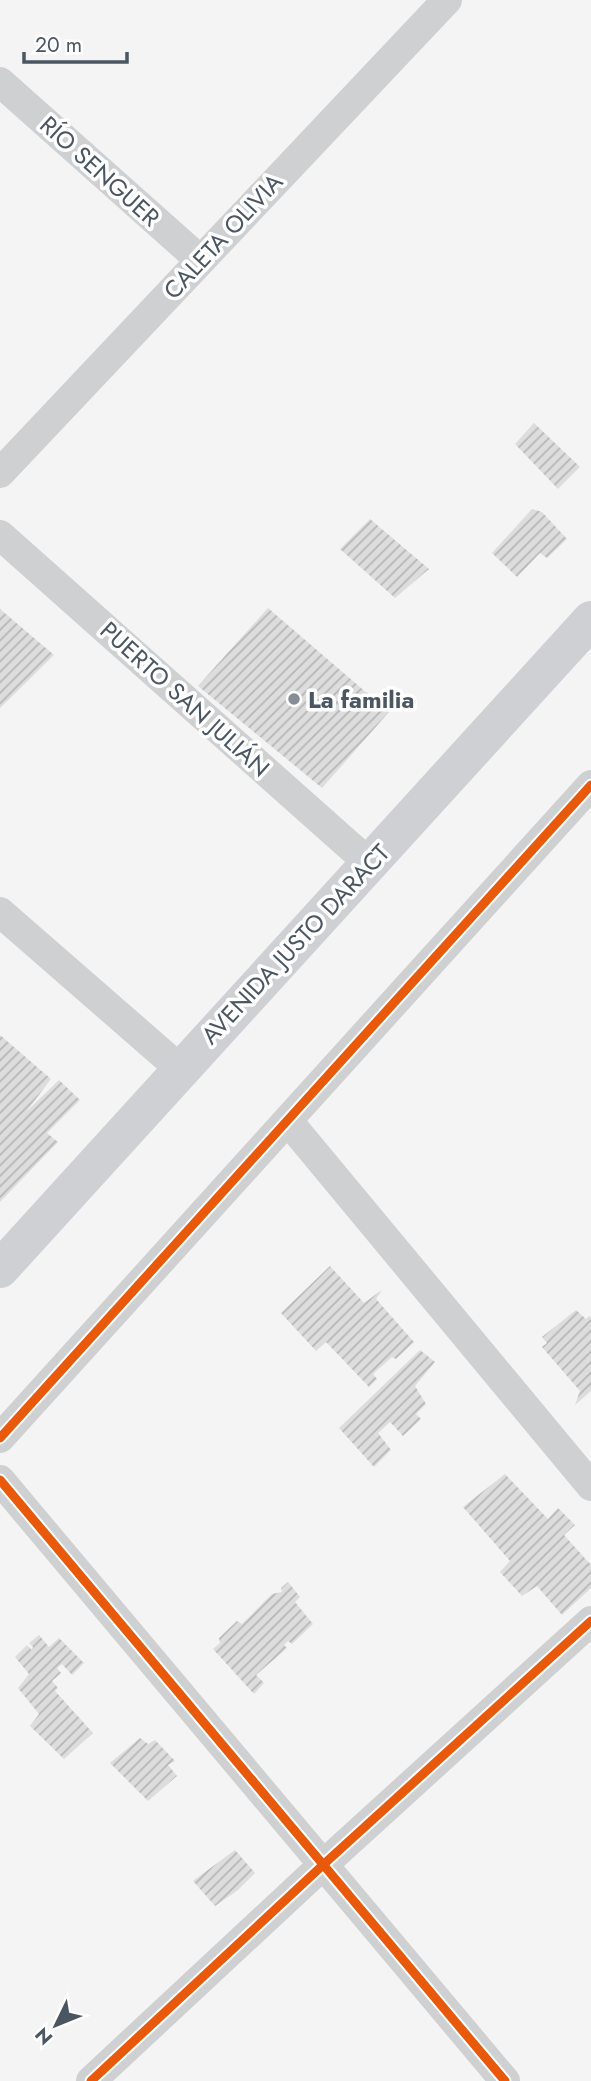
<svg xmlns="http://www.w3.org/2000/svg" width="591" height="2081" font-family="Jost,sans-serif">
  <style>
    .building { fill: url(#building-hatch) }
    .lines { fill: none; stroke-linecap: round; stroke-linejoin: round }
    .street { stroke: #ced0d2; stroke-width: 30 }
    .secondary { stroke: #ced0d4; stroke-width: 38 }
    .cycleway-casing { stroke: #fff; stroke-width: 13 }
    .cycleway { stroke: #e8590c; stroke-width: 9 }
    .poi-dot { fill: #868d94; stroke: #fff; stroke-width: 2.5 }
    .labels { text-anchor: middle; dominant-baseline: central; stroke-width: 7; stroke-linejoin: round; paint-order: stroke }
    .street-label { font-size: 24px; fill: #4a5661; stroke: #fff }
    .poi-label { font-size: 24px; font-weight: bold; fill: #4a5661; stroke: #fff; text-anchor: start }
  </style>
  <defs>
    <pattern id="building-hatch" width="6" height="6" patternUnits="userSpaceOnUse" patternTransform="scale(1.75)"><rect width="6" height="6" fill="#ddddde"/><path d="M-1 1l2-2M0 6l6-6M5 7l2-2" fill="none" stroke="#b5b6b7"/></pattern>
  </defs>
  <rect width="100%" height="100%" fill="#f4f4f4"/>
  <!-- building -->
  <path class="building" d="M 534,423 L 580,467 L 558,489 L 515,444 Z
    M 532,509 L 542,512 L 567,539 L 547,558 L 540,553 L 517,577 L 492,553 Z
    M 370,519 L 429,569 L 395,598 L 340,549 Z
    M 268,608 L 389,712 L 322,788 L 198,686 Z
    M 0,609 L 54,655 L 0,708 Z
    M 0,1035 L 51,1079 L 26,1112 L 59,1080 L 80,1100 L 47,1133 L 58,1142 L 0,1202 Z
    M 330,1266 L 364,1303 L 382,1290 L 376,1299 L 414,1342 L 396,1359 L 392,1357 L 373,1374 L 377,1379 L 369,1387 L 326,1342 L 316,1351 L 281,1313 Z
    M 576,1310 L 586,1319 L 589,1316 L 591,1318 L 591,1391 L 575,1405 L 580,1391 L 542,1347 L 547,1343 L 542,1337 Z
    M 420,1350 L 435,1362 L 415,1386 L 426,1404 L 416,1414 L 421,1419 L 403,1436 L 390,1422 L 378,1433 L 391,1450 L 374,1467 L 339,1428 Z
    M 505,1474 L 548,1519 L 558,1508 L 575,1525 L 564,1535 L 591,1565 L 591,1588 L 562,1615 L 537,1586 L 522,1596 L 500,1572 L 510,1561 L 463,1507 Z
    M 288,1582 L 300,1597 L 295,1602 L 313,1624 L 292,1644 L 288,1641 L 284,1645 L 287,1648 L 256,1675 L 264,1683 L 254,1694 L 213,1649 L 220,1643 L 219,1638 L 237,1621 L 242,1624 L 272,1594 L 282,1592 L 281,1588 Z
    M 39,1635 L 49,1647 L 59,1638 L 84,1663 L 72,1675 L 62,1664 L 57,1668 L 61,1673 L 52,1681 L 58,1688 L 55,1691 L 93,1733 L 64,1759 L 30,1726 L 39,1714 L 18,1688 L 29,1674 L 15,1657 L 27,1645 L 32,1650 L 33,1647 L 29,1643 Z
    M 140,1738 L 148,1744 L 155,1740 L 175,1761 L 168,1765 L 177,1776 L 148,1801 L 110,1763 Z
    M 235,1850 L 255,1873 L 238,1890 L 215,1906 L 193,1881 Z"/>
  <g class="lines">
    <!-- street -->
    <path class="street" d="M 0,82 L 200,260
      M 0,473 L 447,0
      M 0,535 L 370,864
      M 0,912 L 180,1069
      M 288,1121 L 591,1486
      M 0,1438 L 591,785
      M 0,1480 L 505,2081
      M 91,2081 L 324,1864 L 591,1621"/>
    <!-- secondary -->
    <path class="secondary" d="M 0,1269 C 196,1052 395,837 591,620"/>
    <!-- cycleway casing -->
    <g class="cycleway-casing">
      <path id="cycleway" d="M 0,1438 L 591,785
        M 0,1480 L 505,2081
        M 91,2081 L 324,1864 L 591,1621"/>
    </g>
    <!-- cycleway -->
    <use href="#cycleway" class="cycleway"/>
  </g>
  <!-- markers -->
  <circle class="poi-dot" cx="294" cy="699" r="7"/>
  <g class="labels">
    <!-- street labels -->
    <g class="street-label">
      <text transform="translate(100 171) rotate(42)">RÍO SENGUER</text>
      <text transform="translate(223 236) rotate(-47)">CALETA OLIVIA</text>
      <text transform="translate(185 699) rotate(42)">PUERTO SAN JULIÁN</text>
      <text transform="translate(295 944) rotate(-47)">AVENIDA JUSTO DARACT</text>
    </g>
    <!-- poi labels -->
    <g class="poi-label">
      <text x="308" y="699">La familia</text>
    </g>
  </g>
  <!-- north arrow -->
  <g transform="translate(56 2025) rotate(227)" stroke="#ffffff" stroke-width="5" paint-order="stroke">
  <path d="M0-5L12 26L0 18L-12 26Z" fill="#4a5661"/>
  <text y="-10" font-size="19" font-weight="bold" text-anchor="middle" fill="#4a5661">N</text>
  </g>
  <!-- scale -->
  <path d="M24 52v10h103v-10" fill="none" stroke="#4a5661" stroke-width="3.5"/>
  <text x="35" y="52" font-size="21" fill="#4a5661" stroke="#ffffff" stroke-width="5" paint-order="stroke">20 m</text>
</svg>
